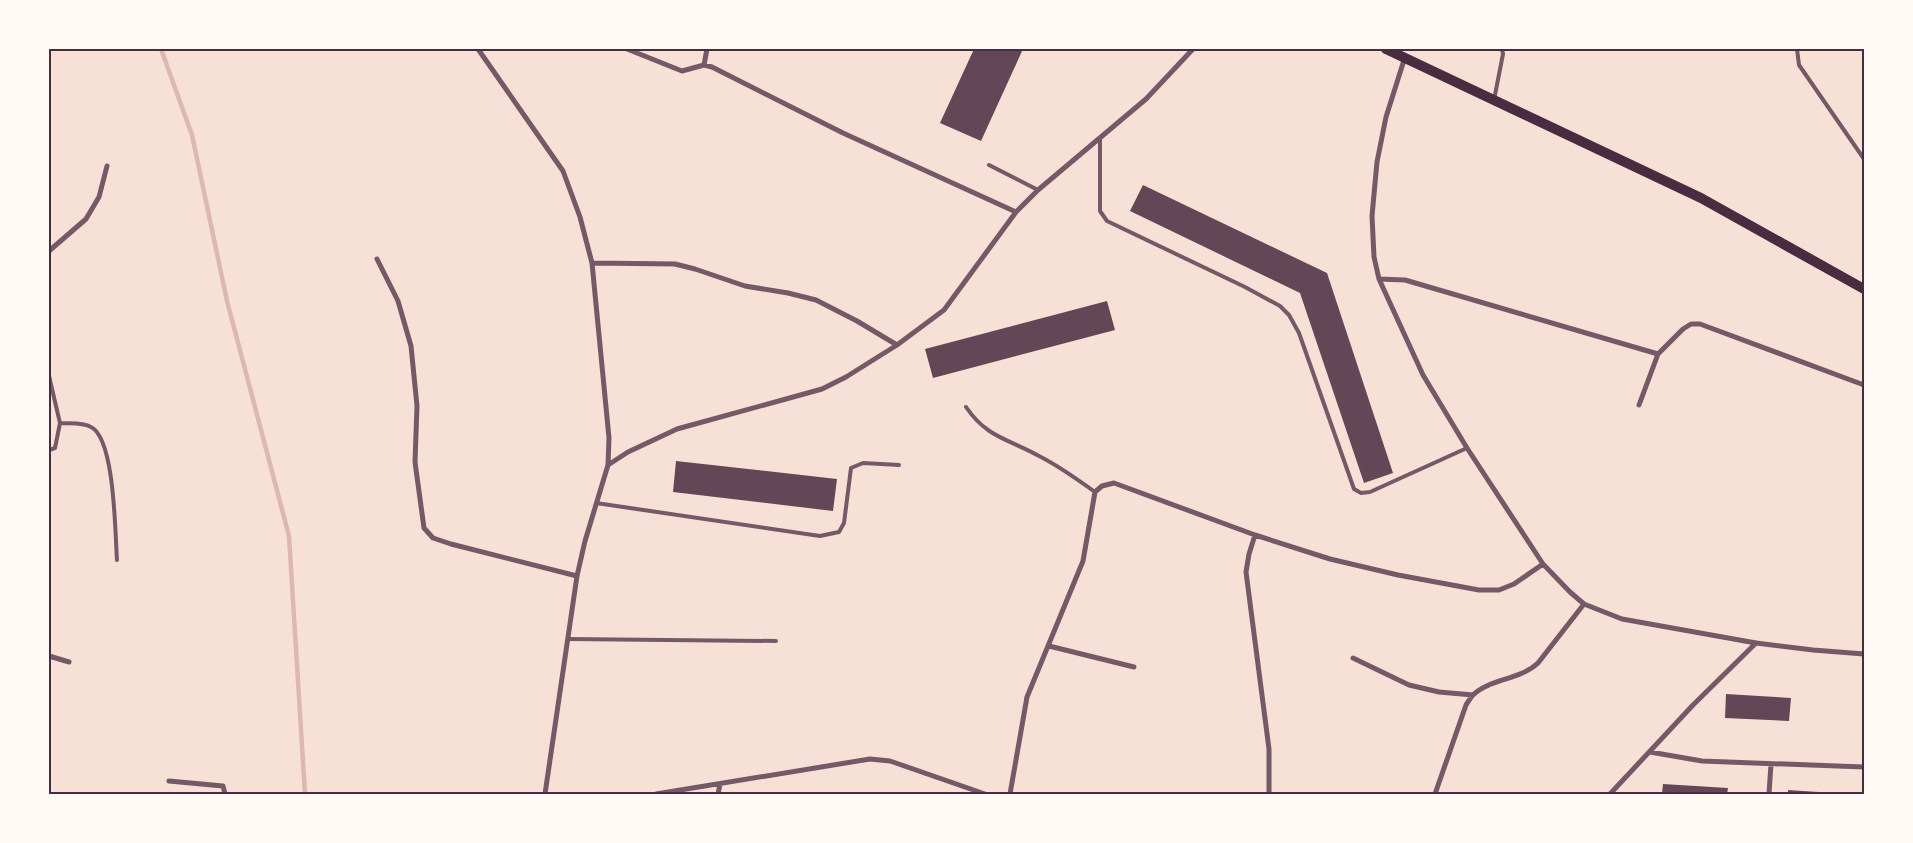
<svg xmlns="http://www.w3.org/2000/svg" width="1913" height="843" font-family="'Nunito Sans',sans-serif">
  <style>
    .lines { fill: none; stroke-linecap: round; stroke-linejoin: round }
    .stream { stroke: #dcb8b0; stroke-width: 4.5 }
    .building { fill: #644757 }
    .service { stroke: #755966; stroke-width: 4 }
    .minor { stroke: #755966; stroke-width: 5 }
    .secondary { stroke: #4a2c40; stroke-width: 10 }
    .neatline { fill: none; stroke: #4a2c40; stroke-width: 2 }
  </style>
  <rect width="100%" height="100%" fill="#f7e1d7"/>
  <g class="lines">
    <!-- stream -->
    <path class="stream" d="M 161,49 L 192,135 L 227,301 L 289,536 L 305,794"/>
  </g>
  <!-- building -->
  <path class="building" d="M 974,49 L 1023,49 L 981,141 L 940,123 Z
    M 1143,185 L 1327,273 L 1393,473 L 1364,483 L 1300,293 L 1130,211 Z
    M 1107,301 L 1115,330 L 933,378 L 925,349 Z
    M 676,461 L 837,479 L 833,511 L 673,492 Z
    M 1726,694 L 1791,698 L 1789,721 L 1725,718 Z
    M 1663,784 L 1728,788 L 1727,794 L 1662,794 Z
    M 1788,790 L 1834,793 L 1834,794 L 1788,794 Z"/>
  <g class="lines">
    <!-- service -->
    <path class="service" d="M 1797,49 L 1799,65 L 1864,159
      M 1494,100 L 1503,54 L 1502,49
      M 1100,138 L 1100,211 L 1107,221 L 1245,287 L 1280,306 L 1289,315 L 1299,333 L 1354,489 L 1361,493 L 1370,492 L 1467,448
      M 989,165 L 1038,190
      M 49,376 L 60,423 L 55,448 L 49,450
      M 966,407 C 987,438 1009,439 1039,456 C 1059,466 1077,479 1095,492
      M 60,423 C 69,424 82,422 91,427 C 115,439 115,533 117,560
      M 596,503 L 820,536 L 839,532 L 844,523 L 851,468 L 863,463 L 899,465
      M 568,639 L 776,641"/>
    <!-- minor -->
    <path class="minor" d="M 478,49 L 563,171 L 580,217 L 592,263 L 609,438 L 608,465 L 585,541 L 577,576 L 545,794
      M 627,49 L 682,71 L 704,65 L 712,67 L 843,133 L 1016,212
      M 1405,57 L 1386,117 L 1377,162 L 1372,216 L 1374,257 L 1379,279 L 1423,375 L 1467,448 L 1543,564 L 1570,592 L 1584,604 L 1622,619 L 1756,643 L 1813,650 L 1864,654
      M 704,65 L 707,49
      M 49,251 L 86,219 L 99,197 L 107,166
      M 377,259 L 398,301 L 411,346 L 417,406 L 415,462 L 424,528 L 433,538 L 451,544 L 577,576
      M 592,263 L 675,264 L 695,269 L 745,286 L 788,293 L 816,300 L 857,321 L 897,345
      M 1379,279 L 1405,280 L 1658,354
      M 1639,405 L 1658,354 L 1683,329 L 1691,324 L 1700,324 L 1864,385
      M 608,465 L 628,452 L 677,429 L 822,389 L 846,377 L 897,345 L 944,310 L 1016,212 L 1038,190 L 1146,99 L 1193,49
      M 1255,535 L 1249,554 L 1246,572 L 1269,749 L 1269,794
      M 1049,646 L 1134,667
      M 49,656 L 69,662
      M 1353,658 L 1409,685 L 1439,692 L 1473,695
      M 1650,752 L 1702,761 L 1864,767
      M 169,781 L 223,786 L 225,794
      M 656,794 L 870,759 L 890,761 L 985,794
      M 718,794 L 720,784
      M 1010,794 L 1027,697 L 1083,561 L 1095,492 L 1102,486 L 1114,483 L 1255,535 L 1330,559 L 1398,575 L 1479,590 L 1499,590 L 1514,584 L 1543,564
      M 1435,794 L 1466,705 C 1468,702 1470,698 1473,695 C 1489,679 1520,680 1538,663 L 1584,604
      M 1610,794 L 1693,705 L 1756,643
      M 1769,794 L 1771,764"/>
    <!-- secondary -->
    <path class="secondary" d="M 1386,49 L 1701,198 L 1864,289"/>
  </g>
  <!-- border -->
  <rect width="1913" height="843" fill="none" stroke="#fffaf5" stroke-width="100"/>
  <rect x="50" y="50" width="1813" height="743" class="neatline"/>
</svg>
